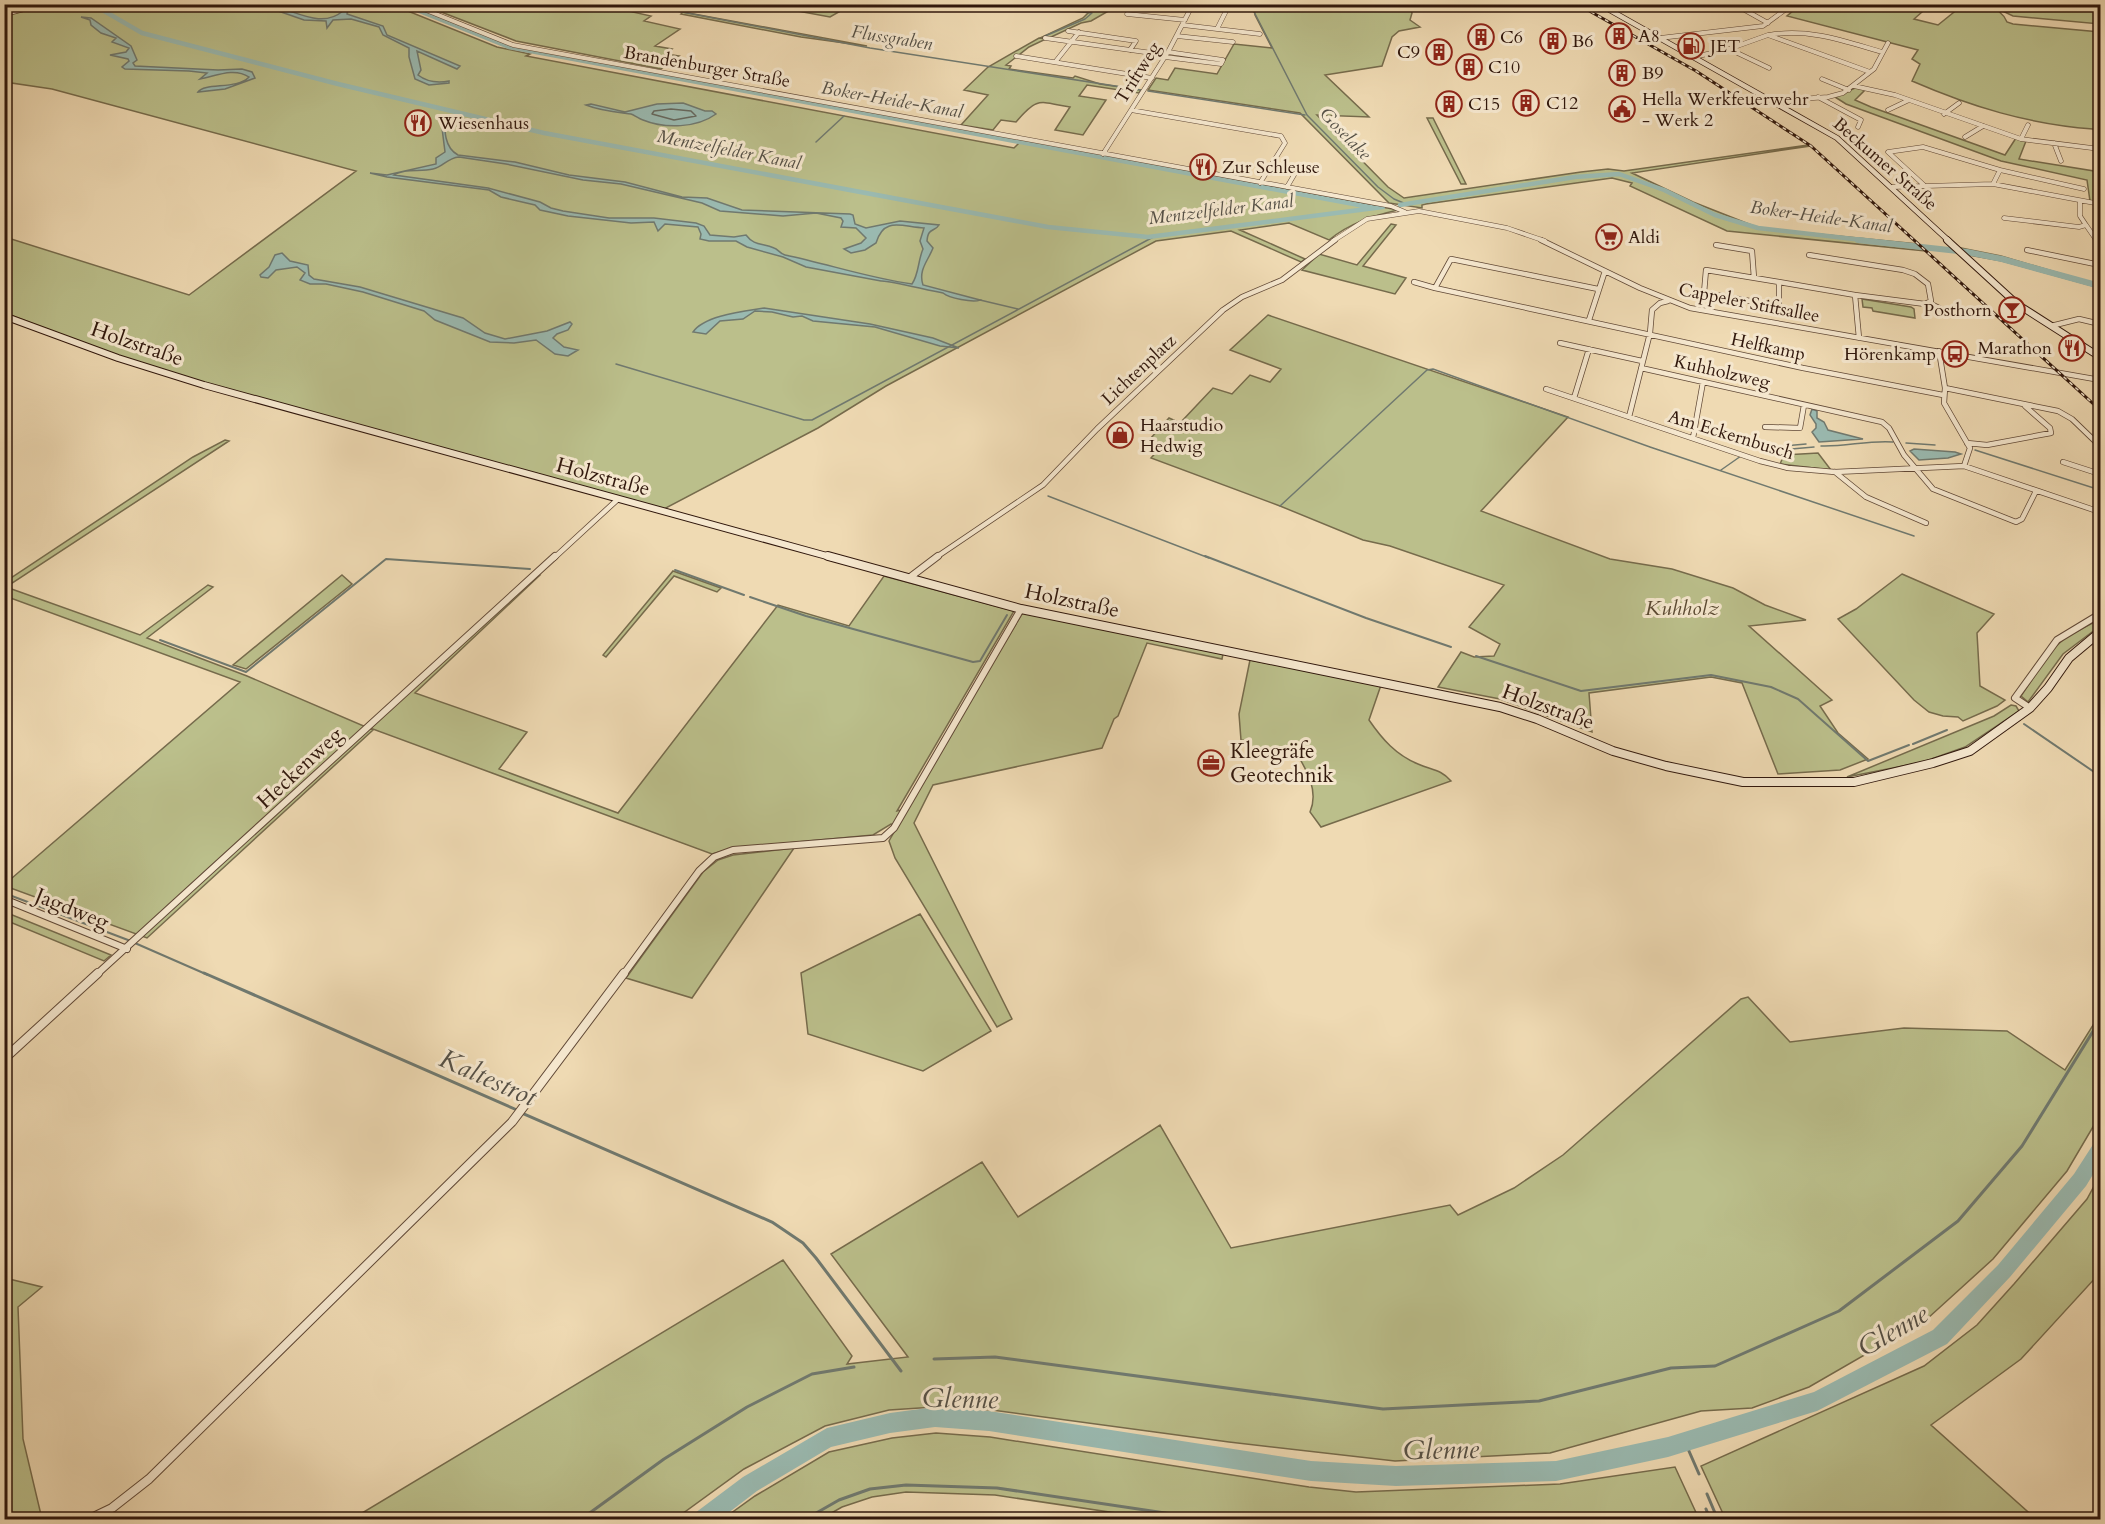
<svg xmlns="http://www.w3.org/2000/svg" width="2105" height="1524" font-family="Cardo,serif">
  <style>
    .green { fill: #bbbf8b; stroke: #766b4c; stroke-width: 1.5 }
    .water { fill: #9abab1; stroke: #70796f; stroke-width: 1.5; fill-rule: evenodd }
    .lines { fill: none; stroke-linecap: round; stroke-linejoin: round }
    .shore { stroke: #65685e; stroke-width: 1.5 }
    .stream-far2 { stroke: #70796f; stroke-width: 1.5 }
    .stream-far1 { stroke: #70796f; stroke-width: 2 }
    .stream { stroke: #70796f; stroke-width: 3 }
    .canal-far1 { stroke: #9abab1; stroke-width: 4.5 }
    .canal { stroke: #9abab1; stroke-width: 6 }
    .river { fill: #9abab1; fill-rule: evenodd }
    .minor-far3-casing { stroke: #604836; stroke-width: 5 }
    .minor-far2-casing { stroke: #604836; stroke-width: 6 }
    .minor-far1-casing { stroke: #604836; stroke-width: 8 }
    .minor-casing { stroke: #604836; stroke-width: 10 }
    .tertiary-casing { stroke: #604836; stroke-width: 6 }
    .secondary-far2-casing { stroke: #30170c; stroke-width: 6 }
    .secondary-far1-casing { stroke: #30170c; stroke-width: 8 }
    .secondary-casing { stroke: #30170c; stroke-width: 10 }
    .minor-far3 { stroke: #f5e7ce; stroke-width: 4 }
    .minor-far2 { stroke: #f5e7ce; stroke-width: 4.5 }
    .minor-far1 { stroke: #f5e7ce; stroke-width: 6 }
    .minor { stroke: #f5e7ce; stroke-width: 8 }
    .tertiary { stroke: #f5e7ce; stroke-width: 4.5 }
    .secondary-far2 { stroke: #f5e7ce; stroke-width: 4.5 }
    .secondary-far1 { stroke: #f5e7ce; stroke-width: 6 }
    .secondary { stroke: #f5e7ce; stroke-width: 8 }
    .rail-casing { stroke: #30170c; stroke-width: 3 }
    .rail { stroke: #f5e7ce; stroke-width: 1.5; stroke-dasharray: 4; stroke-linecap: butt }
    .labels { text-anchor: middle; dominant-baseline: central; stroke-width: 6; stroke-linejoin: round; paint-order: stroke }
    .far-poi-label { font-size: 18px; fill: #30170c; stroke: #f5e7ce; text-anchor: start }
    .far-water-label { font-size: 18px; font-style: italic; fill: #555046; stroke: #f5e7ce }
    .far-street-label { font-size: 18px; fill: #30170c; stroke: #f5e7ce }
    .street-label { font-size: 21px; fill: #30170c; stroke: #f5e7ce }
    .park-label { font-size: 21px; font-style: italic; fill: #5a4932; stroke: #f5e7ce }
    .poi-label { font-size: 21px; fill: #30170c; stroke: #f5e7ce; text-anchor: start }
    .near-water-label { font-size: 27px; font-style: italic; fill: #555046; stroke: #f5e7ce }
  </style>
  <rect width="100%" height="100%" fill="#efdab3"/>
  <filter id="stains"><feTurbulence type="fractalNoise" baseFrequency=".00333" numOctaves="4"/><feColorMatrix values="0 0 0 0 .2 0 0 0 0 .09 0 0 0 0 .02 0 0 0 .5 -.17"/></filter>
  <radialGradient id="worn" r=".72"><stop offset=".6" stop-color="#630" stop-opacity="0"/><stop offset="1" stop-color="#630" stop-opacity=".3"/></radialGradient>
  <!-- green -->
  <path class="green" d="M 49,4 L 393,5 L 497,47 L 530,54 L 526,56 L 1014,148 L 1022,140 L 1398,210 C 1372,216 1350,223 1329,240 L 1289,223 L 1240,230 L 1305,259 L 1301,262 L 1231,231 L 1156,241 L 886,386 L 818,428 L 664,509 L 206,385 L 119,357 L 5,313 L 5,237 L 189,295 L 356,171 L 52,89 L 5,82 L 4,16 Z
    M 423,5 L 632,5 L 615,11 L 624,10 L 651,16 L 644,21 L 680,29 L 655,46 L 672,49 L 666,54 L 679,56 L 661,69 L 516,41 Z
    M 765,5 L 851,4 L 851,5 L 830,17 Z
    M 1007,5 C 1035,5 1063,10 1091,11 L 1096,5 L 1119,5 L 1091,21 L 1081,23 L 1049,38 L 1042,37 L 1083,18 L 1089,12 Z
    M 1253,5 L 1409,5 L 1412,13 L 1410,20 L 1420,27 L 1399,31 L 1392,37 L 1382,66 L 1325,75 L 1369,117 L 1317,115 L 1388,187 L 1404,198 L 1581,172 L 1608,169 L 1624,171 L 1808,145 L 1810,146 L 1632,173 L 1693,202 L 1759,228 L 1918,244 L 1926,251 L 1727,231 L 1630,186 L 1632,183 L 1612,178 L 1426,204 L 1422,205 L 1422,208 L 1389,203 L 1300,113 L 1148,90 L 1156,78 L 1168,80 L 1175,68 L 1217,74 L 1234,44 L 1272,48 L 1255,15 Z
    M 1800,5 L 1930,5 L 1914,19 L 1938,25 L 1959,8 L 1949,5 C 1969,5 1998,0 2007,22 L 2013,24 L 2100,32 L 2100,141 L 2093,129 C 2028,124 1972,107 1912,81 L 1920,64 L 1912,59 L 1918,50 L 1787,16 Z
    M 1990,5 L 2100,5 L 2100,24 L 2013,16 Z
    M 683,12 L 867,46 L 801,37 L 681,14 Z
    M 1039,38 L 1046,39 L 1029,47 L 1006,65 L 1011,66 L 1009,69 L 1073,78 L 1075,76 L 1100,84 L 1141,90 L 1139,93 L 1087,85 L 1079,96 L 1106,100 L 1083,135 L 1055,130 L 1070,107 C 1039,102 1038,96 1016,122 L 1001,120 L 993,130 L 961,125 L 988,95 L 964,90 L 988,67 Z
    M 1855,88 L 1866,89 L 1855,100 L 1871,107 L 2005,155 L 2016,138 L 2026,141 L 2019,159 L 2100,172 L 2100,202 L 2090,201 L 2087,180 L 2001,161 L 1846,104 L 1835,97 Z
    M 1427,118 L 1433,118 L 1466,184 L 1461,184 Z
    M 1391,224 L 1396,225 L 1363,266 L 1406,278 L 1395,294 L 1302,270 L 1319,254 L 1357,265 Z
    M 1961,248 L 2001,256 L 2100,285 L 2100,288 L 2002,261 L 1969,255 Z
    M 1862,299 L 1911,307 L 1914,309 L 1915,318 L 1873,311 L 1872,308 L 1863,307 Z
    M 1268,315 L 1568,417 L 1481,511 L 1610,559 L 1672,569 L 1733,588 L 1765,605 L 1806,620 L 1749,626 L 1832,700 L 1820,706 L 1838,733 L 1868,759 L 1840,770 L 1778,774 L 1742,683 L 1711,677 L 1589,693 L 1592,732 L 1500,699 L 1438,687 L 1461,652 L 1474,657 L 1494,656 L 1500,644 L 1469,627 L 1504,585 L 1390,546 L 1363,540 L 1280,506 L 1151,458 L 1163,445 L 1150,439 L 1169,418 L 1180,423 L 1213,388 L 1232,394 L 1250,375 L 1270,382 L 1281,369 L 1230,350 Z
    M 225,440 L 229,441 L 6,587 L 140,635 L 208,585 L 213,587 L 147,638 L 247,676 L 373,730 L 147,938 L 5,886 L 5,884 L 240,682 L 5,596 L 5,582 L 193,457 Z
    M 1818,453 L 1831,470 L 1780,464 L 1784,455 Z
    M 673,571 L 721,588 L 717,592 L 674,576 L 606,657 L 603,655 Z
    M 535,573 L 540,575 L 415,693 L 527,732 L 499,769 L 618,813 L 778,605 L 849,626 L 884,576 L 1014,611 L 897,811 L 906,809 L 1023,612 L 1223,654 L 1222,659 L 1147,643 L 1118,716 L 1114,719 L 1102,748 L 933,785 L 914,823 L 1012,1019 L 997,1027 L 895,858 L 889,841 L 898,825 L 891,824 L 873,835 L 733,848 L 712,854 L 370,728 Z
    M 1902,574 L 1994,614 L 1977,633 L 1980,686 L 2005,700 L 1997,706 L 1963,721 L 1958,717 L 1943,716 L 1929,712 L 1914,700 L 1838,619 L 1856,609 Z
    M 342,575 L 352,584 L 246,669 L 233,665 Z
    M 2100,619 L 2100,626 L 2063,654 L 2028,702 L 2021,696 L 2051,651 L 2066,637 Z
    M 1250,660 L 1381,685 L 1369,720 C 1382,739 1396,755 1418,764 C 1431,770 1441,769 1451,781 L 1321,827 L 1310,812 C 1320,789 1304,766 1293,747 L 1254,753 L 1249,741 L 1241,740 L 1239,714 Z
    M 2011,705 L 2016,706 L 2019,711 L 1965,747 L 1923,762 L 1847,777 L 1994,716 Z
    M 794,848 L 692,998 L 626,978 L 703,872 L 718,860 L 733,855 Z
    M 4,912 L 5,912 L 111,955 L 104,961 L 5,920 Z
    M 920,914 L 991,1031 L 923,1071 L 808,1034 L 801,973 Z
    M 1748,997 L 1790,1042 L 1904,1028 L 2007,1031 L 2065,1070 L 2100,1014 L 2100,1115 L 2067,1171 L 1993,1259 L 1927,1319 L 1809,1387 L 1752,1408 L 1701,1411 L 1550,1453 L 1395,1461 L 1229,1442 L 992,1410 L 935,1407 L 889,1410 L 825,1426 L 744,1469 L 675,1519 L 352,1519 L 783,1260 L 852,1356 L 847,1364 L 908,1357 L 831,1254 L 982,1162 L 1018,1217 L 1160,1125 L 1231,1248 L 1450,1205 L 1458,1215 L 1514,1188 L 1563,1155 L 1741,999 Z
    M 2100,1175 L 2100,1277 L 2097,1276 L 2021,1359 L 1931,1425 L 2036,1519 L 1722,1519 L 1725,1518 L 1701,1466 L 1924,1366 L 1977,1325 L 2014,1284 L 2087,1199 Z
    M 5,1278 L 42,1287 L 18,1307 L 23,1439 L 42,1519 L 5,1519 Z
    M 936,1433 L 990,1437 L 1309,1487 L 1356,1492 L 1560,1484 L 1675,1467 L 1699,1519 L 1163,1520 L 995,1495 L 906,1492 L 872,1497 L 842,1507 L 821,1519 L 723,1519 L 755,1496 L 829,1452 L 892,1438 Z"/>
  <!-- water -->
  <path class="water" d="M 261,5 C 288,4 318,32 343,11 L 333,9 L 348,9 L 347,14 L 383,26 L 387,35 L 460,66 L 457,69 L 417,51 L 421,70 L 418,75 C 427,82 438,83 449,81 L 449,83 L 429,85 L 415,79 L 409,57 L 409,48 L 383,35 L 379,27 L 351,19 L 333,20 L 327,28 L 326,21 L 304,20 Z
    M 81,17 L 91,18 L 131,46 L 137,60 L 133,63 L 135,66 L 218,70 L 242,69 L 252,72 L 255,78 L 225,89 L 198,92 C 205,82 237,90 249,77 C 234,67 216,76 200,79 L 207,73 L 189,71 L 125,69 L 122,67 L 129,61 L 128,59 L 110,55 L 126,52 L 129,48 L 112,42 L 116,38 L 101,33 L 91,25 L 90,20 Z
    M 683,103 L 705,111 L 712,111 L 716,114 C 697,128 665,129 643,120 C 639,119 634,115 631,114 C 615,112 601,111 586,105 L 591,104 L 625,112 L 657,104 Z
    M 447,117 C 443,130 445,148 458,155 L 515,162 L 569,175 L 625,182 L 682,197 L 707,198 L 742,210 L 850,214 L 853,215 L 855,224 L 866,228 L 900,221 L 939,225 C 935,232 928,227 927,241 L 933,248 C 928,261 918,270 923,285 L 980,300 C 973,303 949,298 943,293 C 930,291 888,280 881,281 L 806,267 L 783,257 L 747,247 L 736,241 L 709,241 L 700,239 L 701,234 L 698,227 L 665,224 L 658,231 L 654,222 L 631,223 L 568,216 L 540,210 L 535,205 L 501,197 L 489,190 L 387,177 L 370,173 L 387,175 L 436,164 L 436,158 L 445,152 L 442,128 L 444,118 ZM 459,157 L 506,164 L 583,180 L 621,184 L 702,203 L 720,211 L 783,216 L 816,213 L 841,218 L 843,221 L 841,227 L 856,228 L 866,238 L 861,243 L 844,249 L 851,253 L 865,250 L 876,243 C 884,216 902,227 924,228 L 920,241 L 923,249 C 918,260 919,274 912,284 C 869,278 828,264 785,255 C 780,254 778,249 774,248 C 763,243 754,246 746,235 L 734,237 L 710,235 L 704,226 L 696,223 L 654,218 L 609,218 L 563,211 L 551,208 L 540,202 L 488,188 L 394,175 C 404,168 420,172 433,169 C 443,167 447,158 459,157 Z
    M 282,253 L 290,261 L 308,265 L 309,275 L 314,279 L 360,287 L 463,318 L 485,333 L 505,339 L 547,331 L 570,322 L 572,324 L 568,330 L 557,334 L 553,338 L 564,347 L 578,350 L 568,356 L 555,354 L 536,340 L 514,343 L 490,342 L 435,320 L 424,311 L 363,292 L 326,284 L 310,284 L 300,280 L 305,273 L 297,267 L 276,270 L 268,278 L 261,277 L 260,275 L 269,267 L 275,255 Z
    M 764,308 L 870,324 L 933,338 L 959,348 L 940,346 L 875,327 L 813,321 L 802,316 L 793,317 L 772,312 L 755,311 L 743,319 L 720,321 L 706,334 L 693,332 C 704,315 746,311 764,308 Z
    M 1812,409 L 1817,411 L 1817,418 L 1824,422 L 1828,430 L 1863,439 L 1819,442 L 1812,432 L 1816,428 L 1816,424 L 1810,415 Z
    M 1914,449 L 1955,452 L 1961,454 L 1948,458 L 1919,460 L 1910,451 Z"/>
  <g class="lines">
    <!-- shore -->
    <path class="shore" d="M 671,109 L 691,111 L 696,116 L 674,120 L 652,114 L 654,111 Z"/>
    <!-- stream-far2 -->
    <path class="stream-far2" d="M 640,4 L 870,48 L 1141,90
      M 1001,4 L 1092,13 L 1085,19 L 1045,36
      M 1250,4 L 1307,115 L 1378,187 L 1394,199 L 1406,204
      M 1148,91 L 1305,115
      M 816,142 L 844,116
      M 980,300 L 1018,309
      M 616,364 L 804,420 L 812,420 L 1157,235
      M 1906,443 L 1935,445
      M 1821,446 C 1845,447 1869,440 1893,442
      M 1759,448 L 1806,444
      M 1780,450 L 1814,447
      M 1975,450 L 2100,490
      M 4,470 L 11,466
      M 1721,470 L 1741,456
      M 1048,496 L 1209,558
      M 1280,506 L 1427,370 L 1433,369 L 1650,447 L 1914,536"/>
    <!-- stream-far1 -->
    <path class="stream-far1" d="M 1205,556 L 1366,618 L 1451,647
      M 675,570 L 744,595
      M 750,597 L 806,616 L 973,662 L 980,661 L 1007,615
      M 160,640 L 246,672 L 386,559 L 530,569
      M 1476,656 L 1581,691 L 1711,675 L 1771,687 L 1798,699 L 1868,761 L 1909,745
      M 2024,724 L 2100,776
      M 1913,744 L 1947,730
      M 4,893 L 128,940 L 208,975"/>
    <!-- stream -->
    <path class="stream" d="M 204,973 L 517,1110
      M 522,1113 L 772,1222 L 803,1243 L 816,1258 L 901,1371
      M 934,1359 L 995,1357 L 1383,1409 L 1539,1401 L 1671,1368 L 1715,1366 L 1839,1311 L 1958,1221 L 2022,1146 L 2100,1020
      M 1685,1442 L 1699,1474
      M 1707,1494 L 1718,1520
      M 1706,1509 L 1710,1519 L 1707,1520
      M 580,1520 L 664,1459 L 747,1407 L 812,1374 L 854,1367
      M 804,1520 L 839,1500 L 870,1489 L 906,1485 L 997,1488 L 1212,1520
      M 1681,1520 L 1686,1520"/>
    <!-- canal-far1 -->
    <path class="canal-far1" d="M 92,4 L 142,33 L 338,84 L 544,133 L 1048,227 L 1148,237 L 1375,208
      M 402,4 L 509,47 L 1375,208 L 1383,207
      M 1400,205 L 1575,177 L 1619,174 L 1664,190 L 1715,215 L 1758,228 L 1871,241"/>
    <!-- canal -->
    <path class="canal" d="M 1858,240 L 1967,252 L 2002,259 L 2100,286"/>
    <!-- river -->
    <path class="river" d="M 2100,1141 L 2100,1163 L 2086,1186 L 2010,1277 L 1947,1344 L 1817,1411 L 1668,1457 L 1556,1481 L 1396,1486 L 1311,1481 L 989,1431 L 935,1427 L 890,1433 L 831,1447 L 757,1491 L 719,1520 L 692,1520 L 695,1513 L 743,1477 L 827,1428 L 890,1413 L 935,1407 L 989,1411 L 1311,1461 L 1396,1466 L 1556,1461 L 1668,1437 L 1814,1392 L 1933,1330 L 1998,1265 L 2074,1174 L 2094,1143 Z"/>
    <!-- minor-far3 casing -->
    <g class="minor-far3-casing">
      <path id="minor-far3" d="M 411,4 L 513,45 L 1391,206 L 1405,212
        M 1203,4 L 1247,9
        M 1734,4 L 1768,23
        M 1127,14 L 1185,20
        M 1183,25 L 1260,34
        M 1217,29 L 1228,7
        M 1068,31 L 1136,41 L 1130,50
        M 1769,35 C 1809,28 1844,41 1882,52
        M 1177,36 L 1233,42
        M 1045,38 L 1166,55
        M 1660,38 L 1763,26 L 1793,4
        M 1729,49 L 1769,68
        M 1016,56 L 1152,78
        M 1165,57 L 1221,64 L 1223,60 L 1168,52
        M 1694,57 L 1729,49 L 1768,35 L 1870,72
        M 1056,61 L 1079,32
        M 1822,79 L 1849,90
        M 1854,86 L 1895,95 L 2021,139 L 2100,149
        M 1818,97 L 1861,120 L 1858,127
        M 1772,101 L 1828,97 L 1843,93 L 1874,69 L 1888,43
        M 1131,110 L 1281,136 L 1285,143 L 1260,183
        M 1888,110 L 1909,100
        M 1944,114 L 1959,103
        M 1965,137 L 1983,126
        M 2021,139 L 2028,125
        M 2054,143 L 2061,161
        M 1103,154 L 1168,52 L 1193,4
        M 2000,170 L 2084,189
        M 1925,186 L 1888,152 L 1923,147 L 2000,170 L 1993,184
        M 1287,187 L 1297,170
        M 1892,187 L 1993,184 L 2100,204
        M 2004,218 L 2079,227 L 2086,225 L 2080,216 L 2080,201
        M 2086,225 L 2097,241
        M 1333,241 L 1367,219 L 1419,211 L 1507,228 L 1545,241"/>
    </g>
    <!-- minor-far2 casing -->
    <g class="minor-far2-casing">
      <path id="minor-far2" d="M 1541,240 L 1640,288 L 1690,308 L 2100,380
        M 2096,240 L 2100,245
        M 1716,245 L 1752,251 L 1754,278
        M 2027,250 L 2100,265
        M 1809,255 L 1903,270 L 1915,274 L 1928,284 L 1931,301 L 1925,304 L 1855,295 L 1859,338
        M 1706,270 L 1779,282 L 1779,306 L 1704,293 Z
        M 1414,282 L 1435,288
        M 1779,282 L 1855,295
        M 1598,289 L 1451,259 L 1435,288 L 1803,368 L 1943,395
        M 1929,303 L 1943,310 L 1972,315
        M 1589,320 L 1605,271
        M 2051,326 L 2079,319 L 2100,324
        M 1560,343 L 1642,361
        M 1939,351 L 1945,388 L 1944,403 L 1970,448 L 1964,466
        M 1641,368 L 1882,422 L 1889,428 L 1904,455 L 1933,489 L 2016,522 L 2022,519 L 2036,491
        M 1945,388 L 2058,411 L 2072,419 L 2100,446
        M 1546,389 L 1760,461 L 1788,468 L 1835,472 L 1964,466 L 2100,512
        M 1574,398 L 1589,349
        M 1629,417 L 1650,333 L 1652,310 L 1660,303 L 1668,301
        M 1765,427 L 1800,428 L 1804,405
        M 1693,438 L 1703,382
        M 1967,443 L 1987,445 L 2051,433 L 2050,428 L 2025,406
        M 2063,462 L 2100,474
        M 1835,472 L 1866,497 L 1926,523
        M 554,558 L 617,500
        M 935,558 L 1043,485 L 1097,429 L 1223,310 L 1242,297 L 1282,280 L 1335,240"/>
    </g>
    <!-- minor-far1 casing -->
    <g class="minor-far1-casing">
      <path id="minor-far1" d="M 909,578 L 938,556
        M 2030,708 L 2015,698 L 2057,640 L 2100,614
        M 4,899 L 127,949
        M 96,975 L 555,556
        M 623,975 L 699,871 L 714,857 L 733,850 L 883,838 L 894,828 L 1021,609"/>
    </g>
    <!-- minor casing -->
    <g class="minor-casing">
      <path id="minor" d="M 4,1059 L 98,973
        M 87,1520 L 112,1508 L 149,1479 L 512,1122 L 624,973"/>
    </g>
    <!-- tertiary casing -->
    <g class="tertiary-casing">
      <path id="tertiary" d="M 4,14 L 42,4"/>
    </g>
    <!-- secondary-far2 casing -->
    <g class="secondary-far2-casing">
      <path id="secondary-far2" d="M 1599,4 L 1837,138 L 1949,241"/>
    </g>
    <!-- secondary-far1 casing -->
    <g class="secondary-far1-casing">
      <path id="secondary-far1" d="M 1947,240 L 2017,304 L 2100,357
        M 4,316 L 118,358 L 204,385 L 834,558"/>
    </g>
    <!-- secondary casing -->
    <g class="secondary-casing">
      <path id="secondary" d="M 828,556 L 1021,609 L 1500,707 L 1537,719 L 1613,751 L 1666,766 L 1743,782 L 1854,782 L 1933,763 L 1970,751 L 2030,708 L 2048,688 L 2069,658 L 2100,632"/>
    </g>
    <!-- minor-far3 -->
    <use href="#minor-far3" class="minor-far3"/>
    <!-- minor-far2 -->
    <use href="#minor-far2" class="minor-far2"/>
    <!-- minor-far1 -->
    <use href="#minor-far1" class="minor-far1"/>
    <!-- minor -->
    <use href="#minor" class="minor"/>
    <!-- tertiary -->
    <use href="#tertiary" class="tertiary"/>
    <!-- secondary-far2 -->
    <use href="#secondary-far2" class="secondary-far2"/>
    <!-- secondary-far1 -->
    <use href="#secondary-far1" class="secondary-far1"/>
    <!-- secondary -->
    <use href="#secondary" class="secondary"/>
    <!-- rail casing -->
    <g class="rail-casing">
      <path id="rail" d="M 1577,4 L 1696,71 L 1811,146 L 2100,410"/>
    </g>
    <!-- rail -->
    <use href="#rail" class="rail"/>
  </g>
  <!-- icons -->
  <defs>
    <g id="building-ring" transform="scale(1.35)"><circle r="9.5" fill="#f5e7ce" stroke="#8f2418" stroke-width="1.5"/><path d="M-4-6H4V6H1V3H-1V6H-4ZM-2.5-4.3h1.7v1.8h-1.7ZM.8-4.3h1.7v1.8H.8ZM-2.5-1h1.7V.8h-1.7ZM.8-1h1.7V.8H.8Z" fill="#8f2418"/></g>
    <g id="fuel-ring" transform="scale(1.35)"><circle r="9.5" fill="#f5e7ce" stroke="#8f2418" stroke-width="1.5"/><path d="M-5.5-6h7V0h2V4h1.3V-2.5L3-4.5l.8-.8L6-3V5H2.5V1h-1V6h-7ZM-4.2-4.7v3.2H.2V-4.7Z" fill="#8f2418"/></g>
    <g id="civic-ring" transform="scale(1.35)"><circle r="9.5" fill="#f5e7ce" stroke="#8f2418" stroke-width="1.5"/><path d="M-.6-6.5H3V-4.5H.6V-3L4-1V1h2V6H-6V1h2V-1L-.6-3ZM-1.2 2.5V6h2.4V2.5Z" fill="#8f2418"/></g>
    <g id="restaurant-ring" transform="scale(1.35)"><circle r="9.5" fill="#f5e7ce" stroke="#8f2418" stroke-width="1.5"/><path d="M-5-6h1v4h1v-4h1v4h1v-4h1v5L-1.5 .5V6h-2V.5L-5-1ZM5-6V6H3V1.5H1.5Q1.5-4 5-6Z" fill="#8f2418"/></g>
    <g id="supermarket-ring" transform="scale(1.35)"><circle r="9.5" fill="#f5e7ce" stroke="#8f2418" stroke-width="1.5"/><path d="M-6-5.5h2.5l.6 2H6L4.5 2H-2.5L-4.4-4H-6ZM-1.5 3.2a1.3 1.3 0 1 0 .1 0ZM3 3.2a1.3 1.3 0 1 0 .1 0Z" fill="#8f2418"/></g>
    <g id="bar-ring" transform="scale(1.35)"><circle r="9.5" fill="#f5e7ce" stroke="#8f2418" stroke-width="1.5"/><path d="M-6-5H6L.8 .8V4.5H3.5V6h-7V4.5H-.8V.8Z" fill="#8f2418"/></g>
    <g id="bus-ring" transform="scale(1.35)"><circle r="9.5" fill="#f5e7ce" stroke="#8f2418" stroke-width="1.5"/><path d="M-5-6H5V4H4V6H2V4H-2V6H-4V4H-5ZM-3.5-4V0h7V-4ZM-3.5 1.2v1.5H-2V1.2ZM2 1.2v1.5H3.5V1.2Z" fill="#8f2418"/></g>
    <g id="shop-ring" transform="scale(1.35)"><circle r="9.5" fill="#f5e7ce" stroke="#8f2418" stroke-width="1.5"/><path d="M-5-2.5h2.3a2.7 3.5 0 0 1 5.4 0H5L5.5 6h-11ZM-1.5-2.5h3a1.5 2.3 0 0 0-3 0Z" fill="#8f2418"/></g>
    <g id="office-ring" transform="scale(1.35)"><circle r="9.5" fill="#f5e7ce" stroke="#8f2418" stroke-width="1.5"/><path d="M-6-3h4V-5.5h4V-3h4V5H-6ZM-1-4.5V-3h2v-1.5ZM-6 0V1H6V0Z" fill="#8f2418"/></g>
  </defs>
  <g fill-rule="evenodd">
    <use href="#building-ring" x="1619" y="36"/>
    <use href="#building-ring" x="1481" y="37"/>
    <use href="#building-ring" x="1553" y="41"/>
    <use href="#fuel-ring" x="1691" y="46"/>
    <use href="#building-ring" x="1439" y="52"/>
    <use href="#building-ring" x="1469" y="67"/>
    <use href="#building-ring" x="1622" y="73"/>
    <use href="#building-ring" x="1526" y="103"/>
    <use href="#building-ring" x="1449" y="104"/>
    <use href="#civic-ring" x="1622" y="109"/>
    <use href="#restaurant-ring" x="418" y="123"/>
    <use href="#restaurant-ring" x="1203" y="167"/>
    <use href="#supermarket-ring" x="1609" y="237"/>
    <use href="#bar-ring" x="2012" y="310"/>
    <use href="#restaurant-ring" x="2072" y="348"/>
    <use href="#bus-ring" x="1955" y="354"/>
    <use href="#shop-ring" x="1120" y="435"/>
    <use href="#office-ring" x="1211" y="763"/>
  </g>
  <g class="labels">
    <!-- far-poi labels -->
    <g class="far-poi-label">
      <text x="1638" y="36">A8</text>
      <text x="1500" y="37">C6</text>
      <text x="1572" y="41">B6</text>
      <text x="1710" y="46">JET</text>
      <text x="1420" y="52" text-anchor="end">C9</text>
      <text x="1488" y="67">C10</text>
      <text x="1642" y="73">B9</text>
      <text x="1642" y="99">Hella Werkfeuerwehr<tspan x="1642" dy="21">- Werk 2</tspan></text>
      <text x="1546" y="103">C12</text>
      <text x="1468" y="104">C15</text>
      <text x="438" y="123">Wiesenhaus</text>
      <text x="1222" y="167">Zur Schleuse</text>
      <text x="1628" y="237">Aldi</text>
      <text x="1992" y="310" text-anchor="end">Posthorn</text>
      <text x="2052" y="348" text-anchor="end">Marathon</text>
      <text x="1936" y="354" text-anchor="end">Hörenkamp</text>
      <text x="1140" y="425">Haarstudio<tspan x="1140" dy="21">Hedwig</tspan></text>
    </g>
    <!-- far-water labels -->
    <g class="far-water-label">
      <text transform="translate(892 38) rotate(9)">Flussgraben</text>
      <text transform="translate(892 100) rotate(10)">Boker-Heide-Kanal</text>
      <text transform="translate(1345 134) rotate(46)">Goselake</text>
      <text transform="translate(729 150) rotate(11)">Mentzelfelder Kanal</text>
      <text transform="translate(1221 210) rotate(-7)">Mentzelfelder Kanal</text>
      <text transform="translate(1821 217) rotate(8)">Boker-Heide-Kanal</text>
    </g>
    <!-- far-street labels -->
    <g class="far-street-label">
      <text transform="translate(707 67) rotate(10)">Brandenburger Straße</text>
      <text transform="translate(1138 73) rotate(-58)">Triftweg</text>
      <text transform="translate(1885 164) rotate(41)">Beckumer Straße</text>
      <text transform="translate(1749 303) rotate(11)">Cappeler Stiftsallee</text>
      <text transform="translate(1768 347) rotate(12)">Helfkamp</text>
      <text transform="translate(1139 370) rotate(-43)">Lichtenplatz</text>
      <text transform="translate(1722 372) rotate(13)">Kuhholzweg</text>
      <text transform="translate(1731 435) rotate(17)">Am Eckernbusch</text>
    </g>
    <!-- street labels -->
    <g class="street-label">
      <text transform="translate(137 344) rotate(19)">Holzstraße</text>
      <text transform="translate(603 477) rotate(15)">Holzstraße</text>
      <text transform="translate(1072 601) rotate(12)">Holzstraße</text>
      <text transform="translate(1548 707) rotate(20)">Holzstraße</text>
      <text transform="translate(300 768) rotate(-43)">Heckenweg</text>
      <text transform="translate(72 909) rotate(22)">Jagdweg</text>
    </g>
    <!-- park labels -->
    <g class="park-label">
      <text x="1682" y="608">Kuhholz</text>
    </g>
    <!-- poi labels -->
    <g class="poi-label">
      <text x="1230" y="751">Kleegräfe<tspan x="1230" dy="24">Geotechnik</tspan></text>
    </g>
    <!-- near-water labels -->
    <g class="near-water-label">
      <text transform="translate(488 1078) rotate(24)">Kaltestrot</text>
      <text transform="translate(1893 1331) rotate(-30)">Glenne</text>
      <text transform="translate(960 1399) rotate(1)">Glenne</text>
      <text transform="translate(1441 1450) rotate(-1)">Glenne</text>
    </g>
  </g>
  <!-- margin -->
  <rect width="2105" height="1524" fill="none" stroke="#efdab3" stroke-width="24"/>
  <rect x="6" y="6" width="2093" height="1512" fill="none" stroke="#30170c" stroke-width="3"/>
  <rect x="12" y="12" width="2081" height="1500" fill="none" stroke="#30170c" stroke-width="1.5"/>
  <rect width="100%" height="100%" filter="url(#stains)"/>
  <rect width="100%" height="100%" fill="url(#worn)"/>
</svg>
